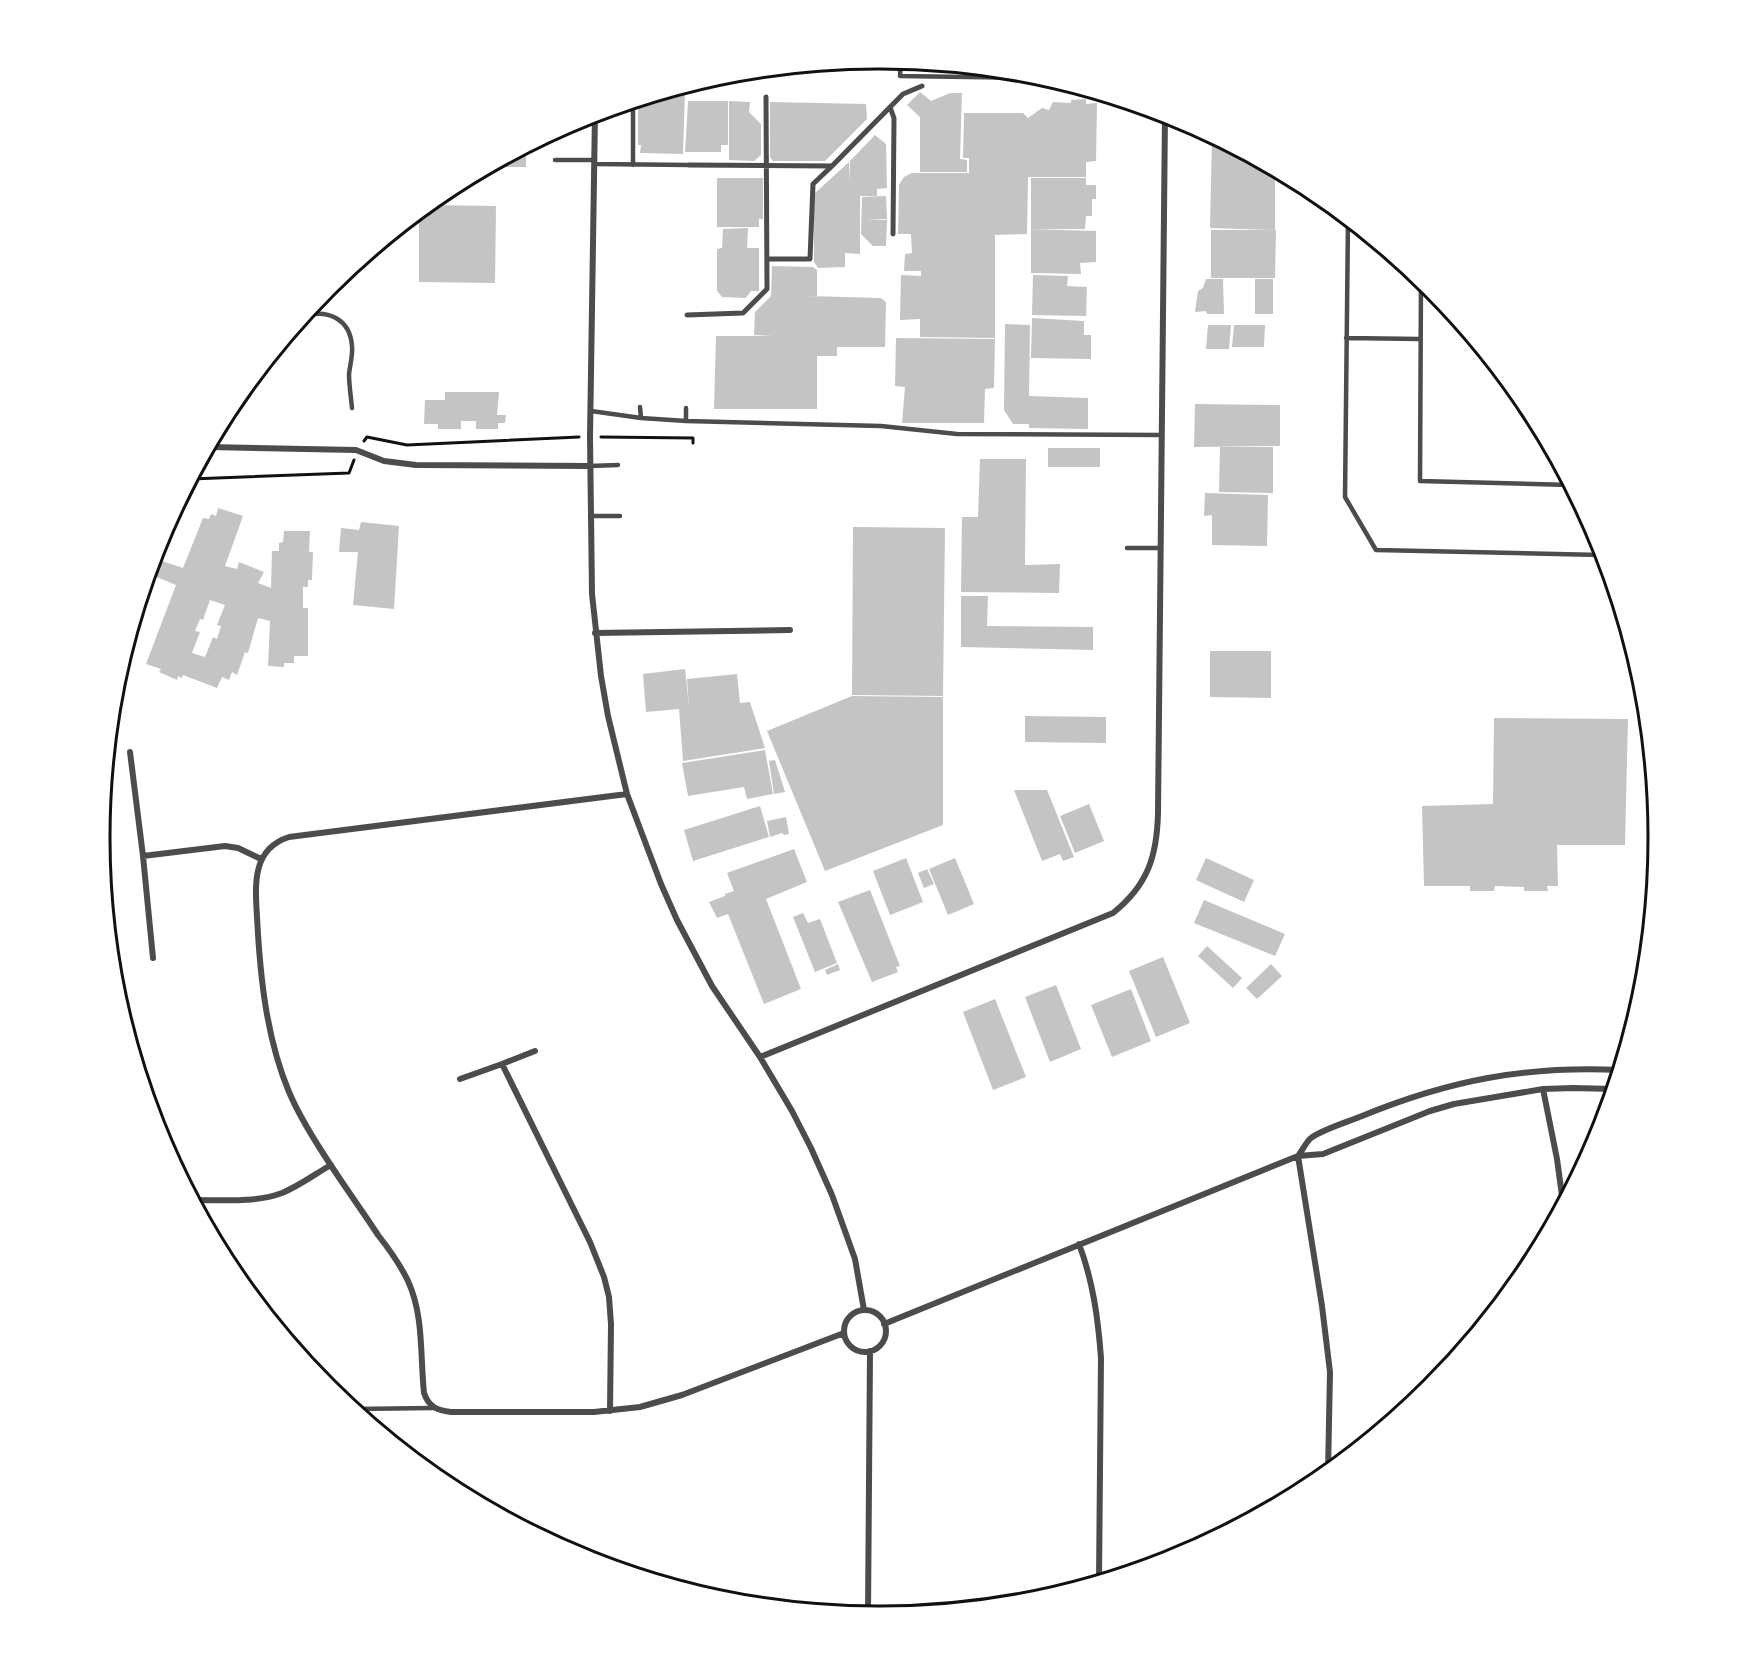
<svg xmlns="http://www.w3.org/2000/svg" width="1758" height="1675" font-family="'Exo 2',sans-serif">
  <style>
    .building { fill: #c4c4c4; fill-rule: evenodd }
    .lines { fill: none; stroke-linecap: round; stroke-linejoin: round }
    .path { stroke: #111; stroke-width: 3 }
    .service { stroke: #4c4c4c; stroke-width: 4.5 }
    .pedestrian { stroke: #4c4c4c; stroke-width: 5 }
    .minor { stroke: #4c4c4c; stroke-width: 6 }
    .rim { fill: none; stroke: #111; stroke-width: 3 }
  </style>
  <rect width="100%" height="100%" fill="#fff"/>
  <!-- building -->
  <path class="building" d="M 682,87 L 679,90 L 680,93 L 685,93 L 683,154 L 640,153 L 641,145 L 638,145 L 638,100 Z
    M 920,92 L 931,101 L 950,93 L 962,93 L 960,159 L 967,160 L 967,172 L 920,172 L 920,117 L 907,105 Z
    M 1086,99 L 1086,104 L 1097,103 L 1096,161 L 1086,162 L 1086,177 L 1028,177 L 1027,234 L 995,235 L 995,338 L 920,337 L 920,319 L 900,320 L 901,275 L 921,276 L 921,271 L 904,271 L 905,254 L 912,253 L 911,234 L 898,234 L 899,185 L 904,177 L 912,173 L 969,173 L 969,158 L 963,158 L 964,113 L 1023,113 L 1028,118 L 1042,108 L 1049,110 L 1053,102 L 1071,103 L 1071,100 Z
    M 688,101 L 728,101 L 728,145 L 721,145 L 721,152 L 685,152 Z
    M 729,101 L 750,102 L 749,112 L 761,124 L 761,155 L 754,161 L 729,160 Z
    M 770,102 L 866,104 L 867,119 L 825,161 L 773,161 L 770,157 Z
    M 875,135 L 886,144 L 887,188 L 877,189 L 877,196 L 860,196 L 860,254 L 845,253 L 845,267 L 818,268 L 814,262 L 814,194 L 849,162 L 850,182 L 850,161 Z
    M 1212,137 L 1275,170 L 1275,230 L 1210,228 Z
    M 526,147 L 526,167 L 489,167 L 516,153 Z
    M 717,178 L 763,178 L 763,219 L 759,219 L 759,227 L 717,227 Z
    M 1031,178 L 1086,178 L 1086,185 L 1096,185 L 1096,199 L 1092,199 L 1092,216 L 1086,216 L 1085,229 L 1031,229 Z
    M 886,196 L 887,219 L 865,220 L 887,220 L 886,246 L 873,246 L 861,234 L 862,197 Z
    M 427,205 L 496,206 L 495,283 L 419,282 L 419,212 Z
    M 748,228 L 747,248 L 759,248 L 759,291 L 751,291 L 746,298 L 722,297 L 717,291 L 717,249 L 722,248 L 723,229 Z
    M 1031,229 L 1096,231 L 1096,262 L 1080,263 L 1081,274 L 1031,273 Z
    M 1211,230 L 1276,230 L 1275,278 L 1211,278 Z
    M 772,266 L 813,267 L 817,270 L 817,296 L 808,296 L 881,298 L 886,302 L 885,347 L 837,347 L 837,356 L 817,356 L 817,409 L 714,409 L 716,336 L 774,336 L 754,335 L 755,312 L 771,296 Z
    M 1033,275 L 1068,276 L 1067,286 L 1087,287 L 1086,316 L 1032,315 Z
    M 1206,279 L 1223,279 L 1224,314 L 1207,314 L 1206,311 L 1195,312 L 1198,291 L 1203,288 Z
    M 1255,279 L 1273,279 L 1273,314 L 1255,314 Z
    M 1032,318 L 1084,321 L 1084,335 L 1091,335 L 1091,359 L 1031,358 Z
    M 1005,324 L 1030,325 L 1029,396 L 1088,398 L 1088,429 L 1029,428 L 1029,424 L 1013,424 L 1004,410 Z
    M 1208,325 L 1231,325 L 1229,349 L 1206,349 Z
    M 1234,325 L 1265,325 L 1264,347 L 1232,347 Z
    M 896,338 L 995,339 L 994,388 L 985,389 L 984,423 L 902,423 L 905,387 L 895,386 Z
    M 445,392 L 499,392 L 497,415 L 506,415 L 505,423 L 498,423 L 498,429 L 476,429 L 476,421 L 461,421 L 461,429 L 438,429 L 438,424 L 424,424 L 425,400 L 445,400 Z
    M 1195,404 L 1280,405 L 1280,446 L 1194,447 Z
    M 1220,447 L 1273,447 L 1273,493 L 1219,492 Z
    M 1048,448 L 1100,448 L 1100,467 L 1048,467 Z
    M 980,459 L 1026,459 L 1025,565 L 1060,564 L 1059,593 L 961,592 L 962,517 L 978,517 Z
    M 1205,493 L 1268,495 L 1267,546 L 1212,545 L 1212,515 L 1204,516 Z
    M 218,508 L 243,516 L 225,566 L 237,569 L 239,562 L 264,572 L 258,583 L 271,588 L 272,551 L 279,551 L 279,543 L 283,542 L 284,531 L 310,531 L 309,552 L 313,552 L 312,580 L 308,580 L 308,587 L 303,587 L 303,608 L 308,608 L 308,656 L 294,656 L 294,663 L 284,663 L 284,667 L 268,666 L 270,621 L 258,618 L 248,653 L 245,652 L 237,675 L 232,672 L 229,680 L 222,677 L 217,688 L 183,675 L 182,678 L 178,676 L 177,680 L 159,672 L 161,669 L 146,664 L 176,585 L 154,576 L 156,573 L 150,570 L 153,561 L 157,562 L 159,560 L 183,568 L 203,518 L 209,519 L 211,514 L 216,516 ZM 210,600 L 225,605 L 217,625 L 221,626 L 217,639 L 213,637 L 205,657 L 192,653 L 200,632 L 195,631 L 200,619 L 203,620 Z
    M 361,522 L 399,526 L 394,609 L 353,605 L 358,552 L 339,552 L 341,528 L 359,530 Z
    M 853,527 L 945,528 L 943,696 L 852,695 Z
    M 961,596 L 988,596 L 987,626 L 1093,627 L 1093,650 L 961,647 Z
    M 1210,651 L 1271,651 L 1271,698 L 1210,697 Z
    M 685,669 L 689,707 L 687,679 L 737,674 L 740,703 L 750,702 L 765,748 L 683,761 L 679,709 L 646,712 L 643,674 Z
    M 852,696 L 943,697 L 943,825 L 825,871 L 767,731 Z
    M 1025,716 L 1106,717 L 1106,743 L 1025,742 Z
    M 1494,718 L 1628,719 L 1625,845 L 1557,845 L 1558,886 L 1547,886 L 1548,891 L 1524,891 L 1524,887 L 1495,886 L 1494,891 L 1470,891 L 1470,886 L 1424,886 L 1422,806 L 1493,804 Z
    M 765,750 L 773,794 L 747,799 L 744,787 L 688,796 L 682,763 Z
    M 775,760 L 785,792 L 774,794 L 769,761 Z
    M 1014,790 L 1047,790 L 1074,857 L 1063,861 L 1060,854 L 1042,861 Z
    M 1089,804 L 1104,841 L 1075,853 L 1060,816 Z
    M 760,806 L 769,837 L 693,861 L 684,830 Z
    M 786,817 L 789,834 L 784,835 L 782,833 L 770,837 L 767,821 Z
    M 794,849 L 807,882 L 766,899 L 801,989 L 764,1004 L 728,914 L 717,918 L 709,902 L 725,896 L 725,894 L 734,891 L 727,873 Z
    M 906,858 L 923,902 L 890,915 L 873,871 Z
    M 955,858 L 974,904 L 948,915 L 929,869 Z
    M 1206,858 L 1254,880 L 1244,902 L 1196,880 Z
    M 927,869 L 934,884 L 924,888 L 918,873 Z
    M 870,890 L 900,966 L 896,967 L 898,972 L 872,982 L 838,902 Z
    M 1204,900 L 1285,934 L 1275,956 L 1194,923 Z
    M 803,913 L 808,923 L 820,919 L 837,963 L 815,972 L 793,917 Z
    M 1207,946 L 1242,978 L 1233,988 L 1198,956 Z
    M 1163,957 L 1190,1023 L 1156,1037 L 1129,971 Z
    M 838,964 L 840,970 L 827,975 L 825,970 Z
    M 1271,964 L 1282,976 L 1257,999 L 1246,988 Z
    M 1056,985 L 1081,1049 L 1050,1062 L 1025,997 Z
    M 1131,989 L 1151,1041 L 1112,1057 L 1091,1005 Z
    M 995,999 L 1026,1077 L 993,1090 L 963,1012 Z"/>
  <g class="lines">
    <!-- path -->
    <path class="path" d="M 601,437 L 693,438 L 693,443
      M 364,441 L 367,437 L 407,445 L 579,437
      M 191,479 L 349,473 L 354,460"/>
    <!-- service -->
    <path class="service" d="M 901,61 L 900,76 L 1045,78
      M 555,160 L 595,160
      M 595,164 L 689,165
      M 633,165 L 633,102
      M 1348,219 L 1345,497 L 1376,550 L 1600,555
      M 1421,279 L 1420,481 L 1570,485
      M 304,316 C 328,309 350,319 352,346 C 353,355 350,365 349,374 C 349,385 351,397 352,408
      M 1467,337 L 1471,337
      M 1346,338 L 1420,339
      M 640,407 L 641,418
      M 591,411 L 641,418 L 686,421 L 881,426 L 957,434 L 1161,435
      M 686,421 L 686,408
      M 210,447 L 219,427
      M 590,466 L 618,465
      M 590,516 L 620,516
      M 1127,548 L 1160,548
      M 353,1409 L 433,1408"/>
    <!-- pedestrian -->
    <path class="pedestrian" d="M 890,107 L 894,118 L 893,234
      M 689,165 L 832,166 L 903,94 L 922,86
      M 767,259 L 810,259 L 813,184 L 832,166
      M 687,315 L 743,313 L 767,289 L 766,97"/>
    <!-- minor -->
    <path class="minor" d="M 595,113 L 590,437 L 592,594 L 601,676 L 608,716 L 627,794 L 661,884 L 677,920 L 712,986 L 760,1057 L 792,1111 L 811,1148 L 832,1195 L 855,1259 L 864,1310
      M 209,447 L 356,450 L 384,461 L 416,465 L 590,466
      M 595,633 L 790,630
      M 130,752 L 143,856
      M 627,794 L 289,837 C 252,849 255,884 257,917 C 260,975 266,1037 289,1092 C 300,1118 316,1143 332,1167 C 347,1190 363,1212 378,1235 C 389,1249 400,1264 408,1281 C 424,1316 420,1355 424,1393 C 429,1407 436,1410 451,1412 L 594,1412 L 640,1407 L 682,1395 L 844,1333
      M 153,958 L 143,856 L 225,846 L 238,848 L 261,859
      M 760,1057 L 1113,913 C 1148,885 1157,856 1158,813 L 1165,114
      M 502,1064 L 535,1051
      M 460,1079 L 502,1064 L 590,1242 L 604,1277 L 609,1297 L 611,1324 L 610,1411
      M 1543,1089 L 1557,1159 L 1563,1203
      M 1298,1156 C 1302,1151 1306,1142 1311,1138 C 1321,1130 1350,1121 1362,1116 C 1450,1080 1524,1066 1619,1070
      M 1298,1156 L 1322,1306 L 1330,1372 L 1328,1472
      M 194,1200 C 222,1200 255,1203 282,1193 C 299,1186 315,1174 331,1165
      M 1079,1244 C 1093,1281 1098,1318 1101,1358 L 1099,1581
      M844 1331a21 21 0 1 1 42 0a21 21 0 1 1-42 0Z
      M 884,1324 L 1298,1156 L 1323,1154 L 1430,1111 L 1454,1104 L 1543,1089 L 1573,1088 L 1613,1089
      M 868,1615 L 870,1351"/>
  </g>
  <!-- crop -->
  <path d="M0 0H1758V1675H0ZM878 69H880A768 768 0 0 1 1648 837V838A768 768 0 0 1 880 1606H878A768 768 0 0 1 110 838V837A768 768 0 0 1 878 69Z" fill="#fff" fill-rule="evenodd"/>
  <path class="rim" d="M878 69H880A768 768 0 0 1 1648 837V838A768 768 0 0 1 880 1606H878A768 768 0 0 1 110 838V837A768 768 0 0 1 878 69Z"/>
</svg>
